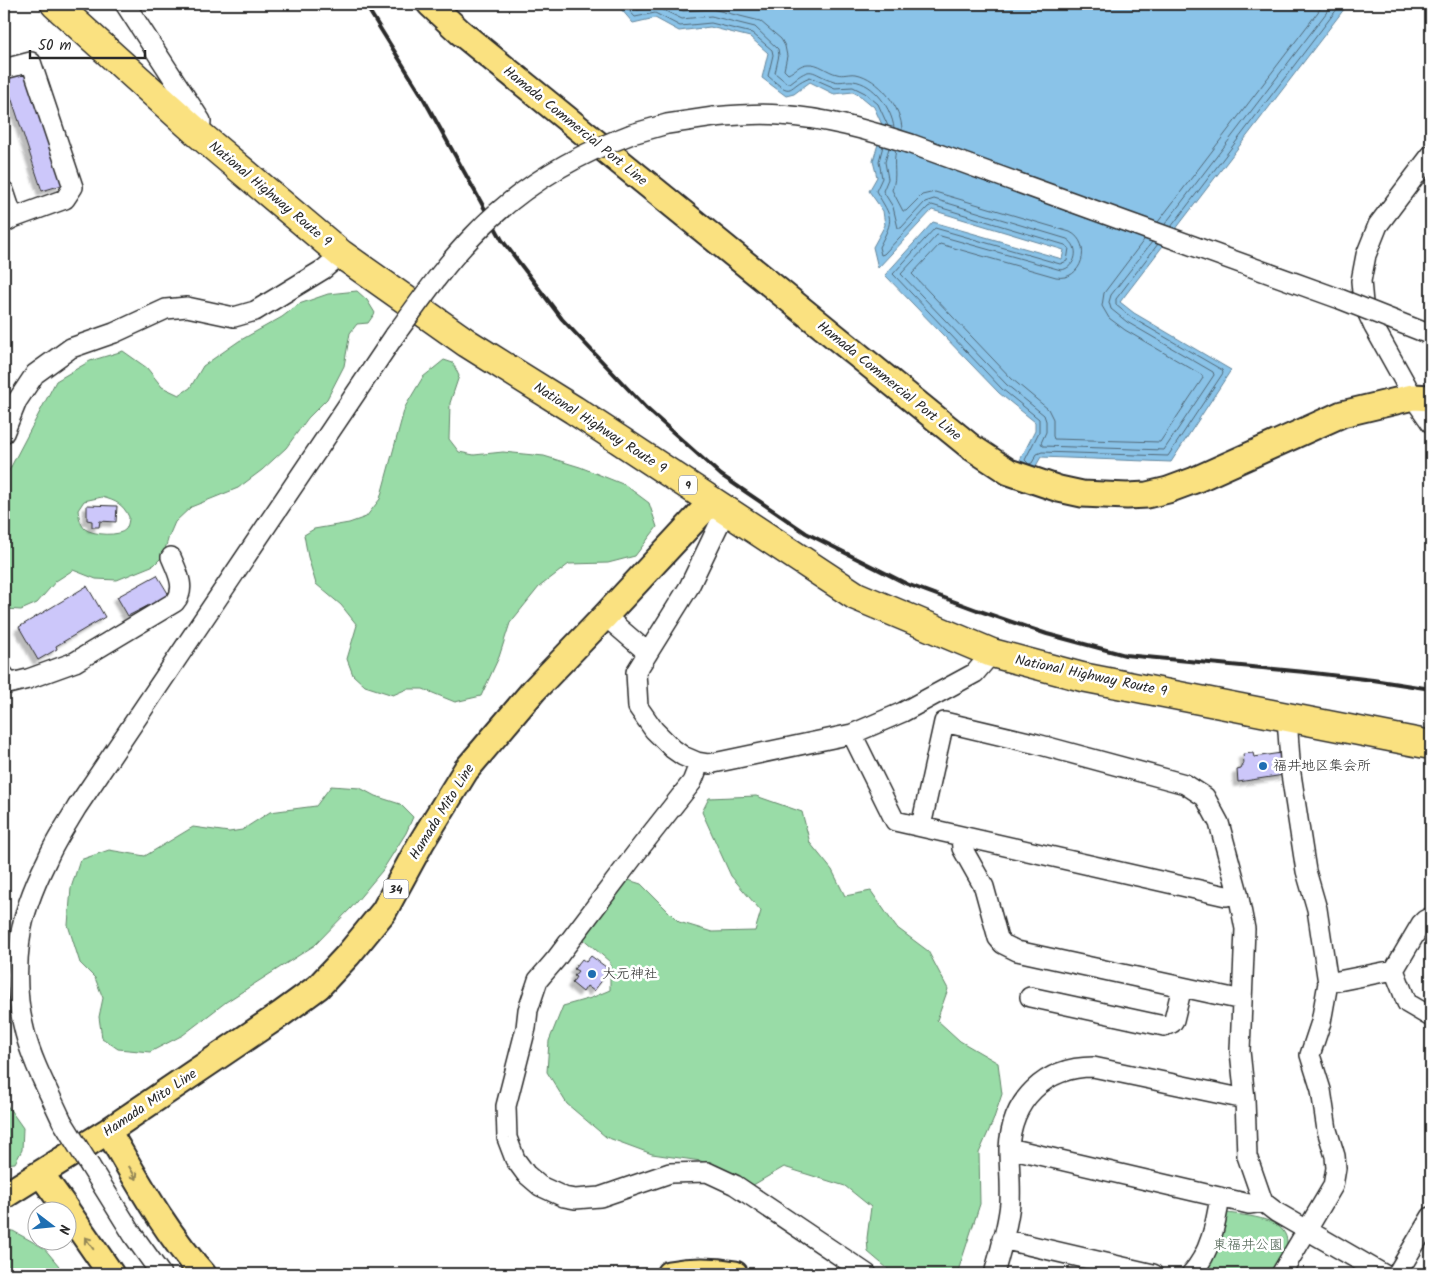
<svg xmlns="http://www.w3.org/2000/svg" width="1435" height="1278" font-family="Kalam,'Klee One',sans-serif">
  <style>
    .green { fill: #99dca7; stroke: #628469; fill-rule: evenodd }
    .water { fill: #8ac3e8; stroke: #64869c }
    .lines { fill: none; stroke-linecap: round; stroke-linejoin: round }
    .shore { stroke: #516877; stroke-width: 1 }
    .building { fill: #ccc7fa; stroke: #2b2b2b; filter: url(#shadow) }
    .minor-casing { stroke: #2b2b2b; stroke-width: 22 }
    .major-casing { stroke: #2b2b2b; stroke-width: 29 }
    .highway-casing { stroke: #2b2b2b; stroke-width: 31 }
    .minor { stroke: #fff; stroke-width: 19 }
    .major { stroke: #fae180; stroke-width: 25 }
    .highway { stroke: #fae180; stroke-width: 28 }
    .rail { stroke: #2b2b2b; stroke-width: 4 }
    .minor-bridge-casing { stroke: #2b2b2b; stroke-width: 22; stroke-linecap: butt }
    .minor-bridge { stroke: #fff; stroke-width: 19 }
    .oneway { stroke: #928656 }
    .poi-dot { fill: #1f6fb2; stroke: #fff; stroke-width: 2 }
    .labels { text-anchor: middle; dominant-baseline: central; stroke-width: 5; stroke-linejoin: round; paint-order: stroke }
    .shield { fill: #fff; stroke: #6b6b6b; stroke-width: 1 }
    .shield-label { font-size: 12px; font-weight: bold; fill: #2b2b2b }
    .street-label { font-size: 14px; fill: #2b2b2b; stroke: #fff }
    .poi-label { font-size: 14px; fill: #2b2b2b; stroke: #fff; text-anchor: start }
    .park-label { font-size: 14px; fill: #4c6050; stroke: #fff }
  </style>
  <defs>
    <filter id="shadow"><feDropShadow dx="-4.5" dy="4.5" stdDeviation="1" flood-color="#0004"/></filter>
  </defs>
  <rect width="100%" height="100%" fill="#fff"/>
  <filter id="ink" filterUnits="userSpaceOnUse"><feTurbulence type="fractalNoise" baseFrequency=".02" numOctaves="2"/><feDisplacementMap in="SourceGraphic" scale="10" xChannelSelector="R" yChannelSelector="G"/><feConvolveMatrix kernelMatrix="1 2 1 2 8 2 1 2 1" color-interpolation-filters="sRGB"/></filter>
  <g filter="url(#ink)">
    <!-- green -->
    <path class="green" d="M 357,291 L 367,300 L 375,313 L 368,323 L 357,324 L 350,333 L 344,366 L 327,399 L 308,418 L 286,448 L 262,470 L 238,488 L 191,507 L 175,522 L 169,536 L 163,556 L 154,565 L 117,580 L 96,579 L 73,570 L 56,581 L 37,603 L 21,610 L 4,609 L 4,480 L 56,381 L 90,361 L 123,351 L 147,368 L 162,387 L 179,395 L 190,388 L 203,366 L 239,341 L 282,317 L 299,304 L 328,294 ZM 102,497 C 116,501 123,504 129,517 C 129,520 128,526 126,529 C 120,537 93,535 85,529 C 80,524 79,517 78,510 L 84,501 Z
      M 444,360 L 453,363 L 459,376 L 450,403 L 449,439 L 459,452 L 474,455 L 503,452 L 544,456 L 580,467 L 625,485 L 649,503 L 657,527 L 635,556 L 608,563 L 569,564 L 539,587 L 510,623 L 499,657 L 481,696 L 455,702 L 423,689 L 407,689 L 393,695 L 365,686 L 353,675 L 347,659 L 357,625 L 341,605 L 316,584 L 308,557 L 304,535 L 314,529 L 349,523 L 366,517 L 380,499 L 405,407 L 423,377 Z
      M 331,786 L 360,788 L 375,796 L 400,804 L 413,817 L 406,833 L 382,871 L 351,908 L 315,945 L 226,1002 L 183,1035 L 150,1052 L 118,1049 L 102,1038 L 99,1017 L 103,998 L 95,978 L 80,963 L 68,925 L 71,888 L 80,860 L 109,850 L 145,856 L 193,827 L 229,832 L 242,830 L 270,812 L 316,806 Z
      M 756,796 L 802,812 L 810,843 L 832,870 L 845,896 L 871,891 L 896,927 L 928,951 L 948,989 L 937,1020 L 960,1041 L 998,1063 L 1002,1094 L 993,1121 L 979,1153 L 980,1204 L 957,1274 L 894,1274 L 868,1252 L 867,1238 L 871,1207 L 845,1186 L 784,1167 L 748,1188 L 701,1161 L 652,1154 L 606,1137 L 567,1104 L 547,1072 L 549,1041 L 563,1006 L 591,998 L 610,990 L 610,962 L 580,936 L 625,879 L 641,884 L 679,922 L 712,932 L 755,931 L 761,911 L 731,876 L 702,812 L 709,798 Z
      M 4,1101 L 23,1128 L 22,1150 L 15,1163 L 4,1164 Z
      M 1227,1213 C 1246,1216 1290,1217 1287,1246 C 1286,1254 1278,1266 1273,1274 L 1202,1274 L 1215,1253 Z
      M 4,1231 L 13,1231 L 44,1248 L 59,1266 L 53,1274 L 4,1274 Z"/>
    <!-- water -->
    <path class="water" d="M 609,4 L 1348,4 L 1120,302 L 1134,313 L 1231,370 L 1171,462 L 1041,457 L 1033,471 L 1018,464 L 1035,431 L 1035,422 L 999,393 L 885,275 L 933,222 L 1062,259 L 1064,250 L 932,210 L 878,268 L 873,247 L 885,225 L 883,211 L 869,191 L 877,177 L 873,161 L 883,127 L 874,107 L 862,97 L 853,92 L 834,94 L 810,82 L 794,94 L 786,96 L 762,78 L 768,53 L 750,37 L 710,27 L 679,31 L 655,18 L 633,23 L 620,8 Z"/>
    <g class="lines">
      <!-- shore -->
      <path class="shore" d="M 623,4 L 635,17 L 655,13 L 680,26 L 711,23 L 752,33 L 772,50 L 773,55 L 768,76 C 795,100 786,86 810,77 L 835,88 L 853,87 L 865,93 L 878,104 L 888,126
        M 631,4 L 637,10 L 657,7 L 682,19 L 711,16 L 755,27 L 778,49 L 779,55 L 775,73 L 787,83 L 790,83 C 814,64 809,73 834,81 C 840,83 847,80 853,81 C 874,83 892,109 894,128
        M 669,4 L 683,11 L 712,9 L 760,21 L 781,39 L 785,46 L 787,56 L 784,70 L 788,74 C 795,71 800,64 808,64 C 819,63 827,72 837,74 C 843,76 849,73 856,74 C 878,78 902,107 902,130
        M 883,146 L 879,161 L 882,178 L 876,191 C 892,219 895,217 879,247 L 881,255 L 884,254 L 928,207 L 932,205 L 1065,245 L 1069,248 L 1067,261 L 1060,264 L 935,228 L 893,274 L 1002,389 L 1039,419 L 1039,432 L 1025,460 L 1029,464 L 1032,463 L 1037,454 L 1042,452 L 1168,456 L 1223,373 L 1222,370 L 1132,318 L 1116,305 L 1116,299 L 1158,244
        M 889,148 L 885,162 L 888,179 L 883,191 L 893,207 L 898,228 L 901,228 L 925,202 L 934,199 L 1067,239 C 1081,247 1076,268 1061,270 L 937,235 L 901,274 L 1007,385 L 1044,415 L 1046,421 L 1046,432 L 1041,443 L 1043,446 L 1164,450 L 1214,375 L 1213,372 L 1127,322 L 1111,309 L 1109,302 L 1111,295 L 1152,242
        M 896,150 C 892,166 898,175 892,190 L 903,211 L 906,211 L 922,195 L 935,192 L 1070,232 C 1093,243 1082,282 1056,277 L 940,244 L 912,274 L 1012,379 L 1048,409 L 1053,419 L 1053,436 L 1054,439 L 1160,442 L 1203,378 L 1202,375 L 1125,330 L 1109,318 L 1102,306 L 1104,293 L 1144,240
        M 1158,222 L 1324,4
        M 1165,224 L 1333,4
        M 1171,227 L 1341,4"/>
    </g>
    <!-- building -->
    <path class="building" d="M 25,72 L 62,185 L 42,191 L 5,79 Z
      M 87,505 L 117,506 L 116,522 L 100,521 L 99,527 L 92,527 L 92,521 L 87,520 Z
      M 157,575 L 169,595 L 128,616 L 117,597 Z
      M 87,586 L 105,617 L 56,646 L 57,649 L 38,660 L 19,627 Z
      M 1253,753 L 1254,757 L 1281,753 L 1284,775 L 1238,782 L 1237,770 L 1241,769 L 1244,763 L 1243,754 Z
      M 591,956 L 610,970 L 594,991 L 587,986 L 583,992 L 572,983 L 576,977 L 574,976 L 578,971 L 574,969 L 582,959 L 586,962 Z"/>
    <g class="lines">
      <!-- minor casing -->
      <g class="minor-casing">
        <path id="minor" d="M 125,4 L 201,121 L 200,135
          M 4,69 L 31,62 L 73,187 L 65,199 L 13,218 L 4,223
          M 632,134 L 667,124 L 714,117
          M 1431,155 L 1378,225 L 1366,255 L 1361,281 L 1363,303 L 1374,327 L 1413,397 L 1431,423
          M 4,191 L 13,218
          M 4,433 L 17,401 L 35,374 L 71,348 L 114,333 L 166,309 L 187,307 L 234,317 L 255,311 L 324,269 L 341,254
          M 726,510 L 689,587 L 636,672 L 638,707 L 654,730 L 673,749 L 683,756 L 697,762 L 709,764 L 852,734 L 903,712 L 975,673 L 992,653
          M 605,616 L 648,653
          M 4,675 L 8,684 L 28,679 L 75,662 L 175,602 C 187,589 177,571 171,557
          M 852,734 L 895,821 L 1226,896 L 1238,893
          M 697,762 L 696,772 L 692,782 L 640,848 L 556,959 L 538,980 L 528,1010 L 526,1028 L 506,1106 L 507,1138 L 515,1159 L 526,1174 L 540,1186 L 564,1197 L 575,1199 L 600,1197 L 670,1173 L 707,1172 L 735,1185 L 867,1274
          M 921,826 L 944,722 L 1037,744 L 1185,784 L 1205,797 L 1219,823 L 1238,893 L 1245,929 L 1240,1051 L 1245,1099 L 1247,1156 L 1263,1202 L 1276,1212 L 1383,1274
          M 961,836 L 962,848 L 984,887 L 998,938 L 1003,944 L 1017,951 L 1242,1000
          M 1394,970 L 1407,1003 L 1431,1017
          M 1328,983 L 1394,970 L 1421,924 L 1425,920 L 1431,917
          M 1030,997 L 1164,1026 L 1172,1023 L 1174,1020 L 1182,987
          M 62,1121 C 49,1092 33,1064 25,1033 C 17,1003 16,969 20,939 C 23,914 36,882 47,860 C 55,841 67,824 77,807 L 395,335
          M 1009,1148 L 1249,1204 L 1263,1202
          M 90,1166 L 133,1235 L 161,1274
          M 1002,1239 L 1153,1274
          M 994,1274 C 1000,1251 1008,1227 1010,1203 C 1011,1185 1009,1167 1009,1149 C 1011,1100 1045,1067 1093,1067 L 1245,1099
          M 1191,1274 C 1210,1254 1216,1223 1220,1197
          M 1281,1274 L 1333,1186 L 1336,1168 L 1335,1156 L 1327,1130 L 1321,1090 L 1310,1055 L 1321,1022 L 1328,983 L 1317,909 L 1306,871 L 1291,774 L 1287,718
          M 1397,1274 L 1431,1217"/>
      </g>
      <!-- major casing -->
      <g class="major-casing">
        <path id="major" d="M 430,4 L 460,32 L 971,447 L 1009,472 L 1059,489 L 1082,494 L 1127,496 L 1147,495 L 1168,490 L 1195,480 L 1342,414 L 1413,397 L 1431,398
          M 108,1131 C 137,1180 164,1231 203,1274
          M 41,1174 L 67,1210
          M 4,1196 L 108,1131 L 281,1014 L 318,987 L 348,955 L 384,911 L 421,843 L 466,770 L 534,690 L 605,616 L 712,501
          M 68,1212 L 111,1274
          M 669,1274 C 691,1270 713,1270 735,1274"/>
      </g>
      <!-- highway casing -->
      <g class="highway-casing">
        <path id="highway" d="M 55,4 L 200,135 L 341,254 L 467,343 L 574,410 L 856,596 L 992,653 L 1082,677 L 1431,745"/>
      </g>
      <!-- minor -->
      <use href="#minor" class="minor"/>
      <!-- major -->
      <use href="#major" class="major"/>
      <!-- highway -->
      <use href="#highway" class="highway"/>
      <!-- rail -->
      <path class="rail" d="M 365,4 L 421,94 L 502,240 L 562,319 L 646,408 L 721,475 L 806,533 L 907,584 L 977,610 L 1047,634 L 1125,655 L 1305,672 L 1373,680 L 1431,689"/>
      <!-- minor-bridge casing -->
      <g class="minor-bridge-casing">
        <path id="minor-bridge" d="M 714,117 C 736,115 758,113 780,115 C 825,118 868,130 911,144 L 1340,299 L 1426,333
          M 395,335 C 420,301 444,266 473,236 C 517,189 573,156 632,134
          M 62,1121 L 90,1166"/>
      </g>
      <!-- minor-bridge -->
      <use href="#minor-bridge" class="minor-bridge"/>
    </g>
    <!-- one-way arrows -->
    <defs><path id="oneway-shaft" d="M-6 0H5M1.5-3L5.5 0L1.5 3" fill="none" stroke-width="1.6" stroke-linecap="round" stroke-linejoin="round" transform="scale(1.25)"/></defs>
    <g class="oneway">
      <use href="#oneway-shaft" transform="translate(133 1173) rotate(59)"/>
      <use href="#oneway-shaft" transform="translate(89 1243) rotate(-125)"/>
    </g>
  </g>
  <!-- markers -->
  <g class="poi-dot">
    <circle cx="1263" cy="766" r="5"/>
    <circle cx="592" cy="974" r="5"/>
  </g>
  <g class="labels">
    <!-- shield labels -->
    <g class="shield">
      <rect x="679" y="475.5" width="18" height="19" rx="4"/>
      <rect x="383.5" y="879.5" width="25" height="19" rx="4"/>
    </g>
    <g class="shield-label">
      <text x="688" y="485">9</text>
      <text x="396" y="889">34</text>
    </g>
    <!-- street labels -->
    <g class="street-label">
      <text transform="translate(575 126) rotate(39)">Hamada Commercial Port Line</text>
      <text transform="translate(270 194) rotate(40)">National Highway Route 9</text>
      <text transform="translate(889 381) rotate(39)">Hamada Commercial Port Line</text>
      <text transform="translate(600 428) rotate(33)">National Highway Route 9</text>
      <text transform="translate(1091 676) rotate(12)">National Highway Route 9</text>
      <text transform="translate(442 812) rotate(-58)">Hamada Mito Line</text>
      <text transform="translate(150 1103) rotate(-34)">Hamada Mito Line</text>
    </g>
    <!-- poi labels -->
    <g class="poi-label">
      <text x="1273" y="766">福井地区集会所</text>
      <text x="602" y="974">大元神社</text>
    </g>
    <!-- park labels -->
    <g class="park-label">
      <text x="1248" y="1245">東福井公園</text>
    </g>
  </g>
  <!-- margin -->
  <rect width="1435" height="1278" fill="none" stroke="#fff" stroke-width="20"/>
  <rect x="10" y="10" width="1415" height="1258" fill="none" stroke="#2b2b2b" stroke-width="2" filter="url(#ink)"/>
  <!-- north arrow -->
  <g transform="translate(52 1226) rotate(106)"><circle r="24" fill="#ffffff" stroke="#aaaaaa"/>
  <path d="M0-4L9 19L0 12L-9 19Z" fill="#1f6fb2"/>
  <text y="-8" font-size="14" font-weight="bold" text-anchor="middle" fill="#2b2b2b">N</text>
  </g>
  <!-- scale -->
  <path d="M30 50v8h115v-8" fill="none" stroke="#2b2b2b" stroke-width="2.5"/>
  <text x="38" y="50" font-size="15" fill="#2b2b2b" stroke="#ffffff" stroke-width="4" paint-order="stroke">50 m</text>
</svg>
